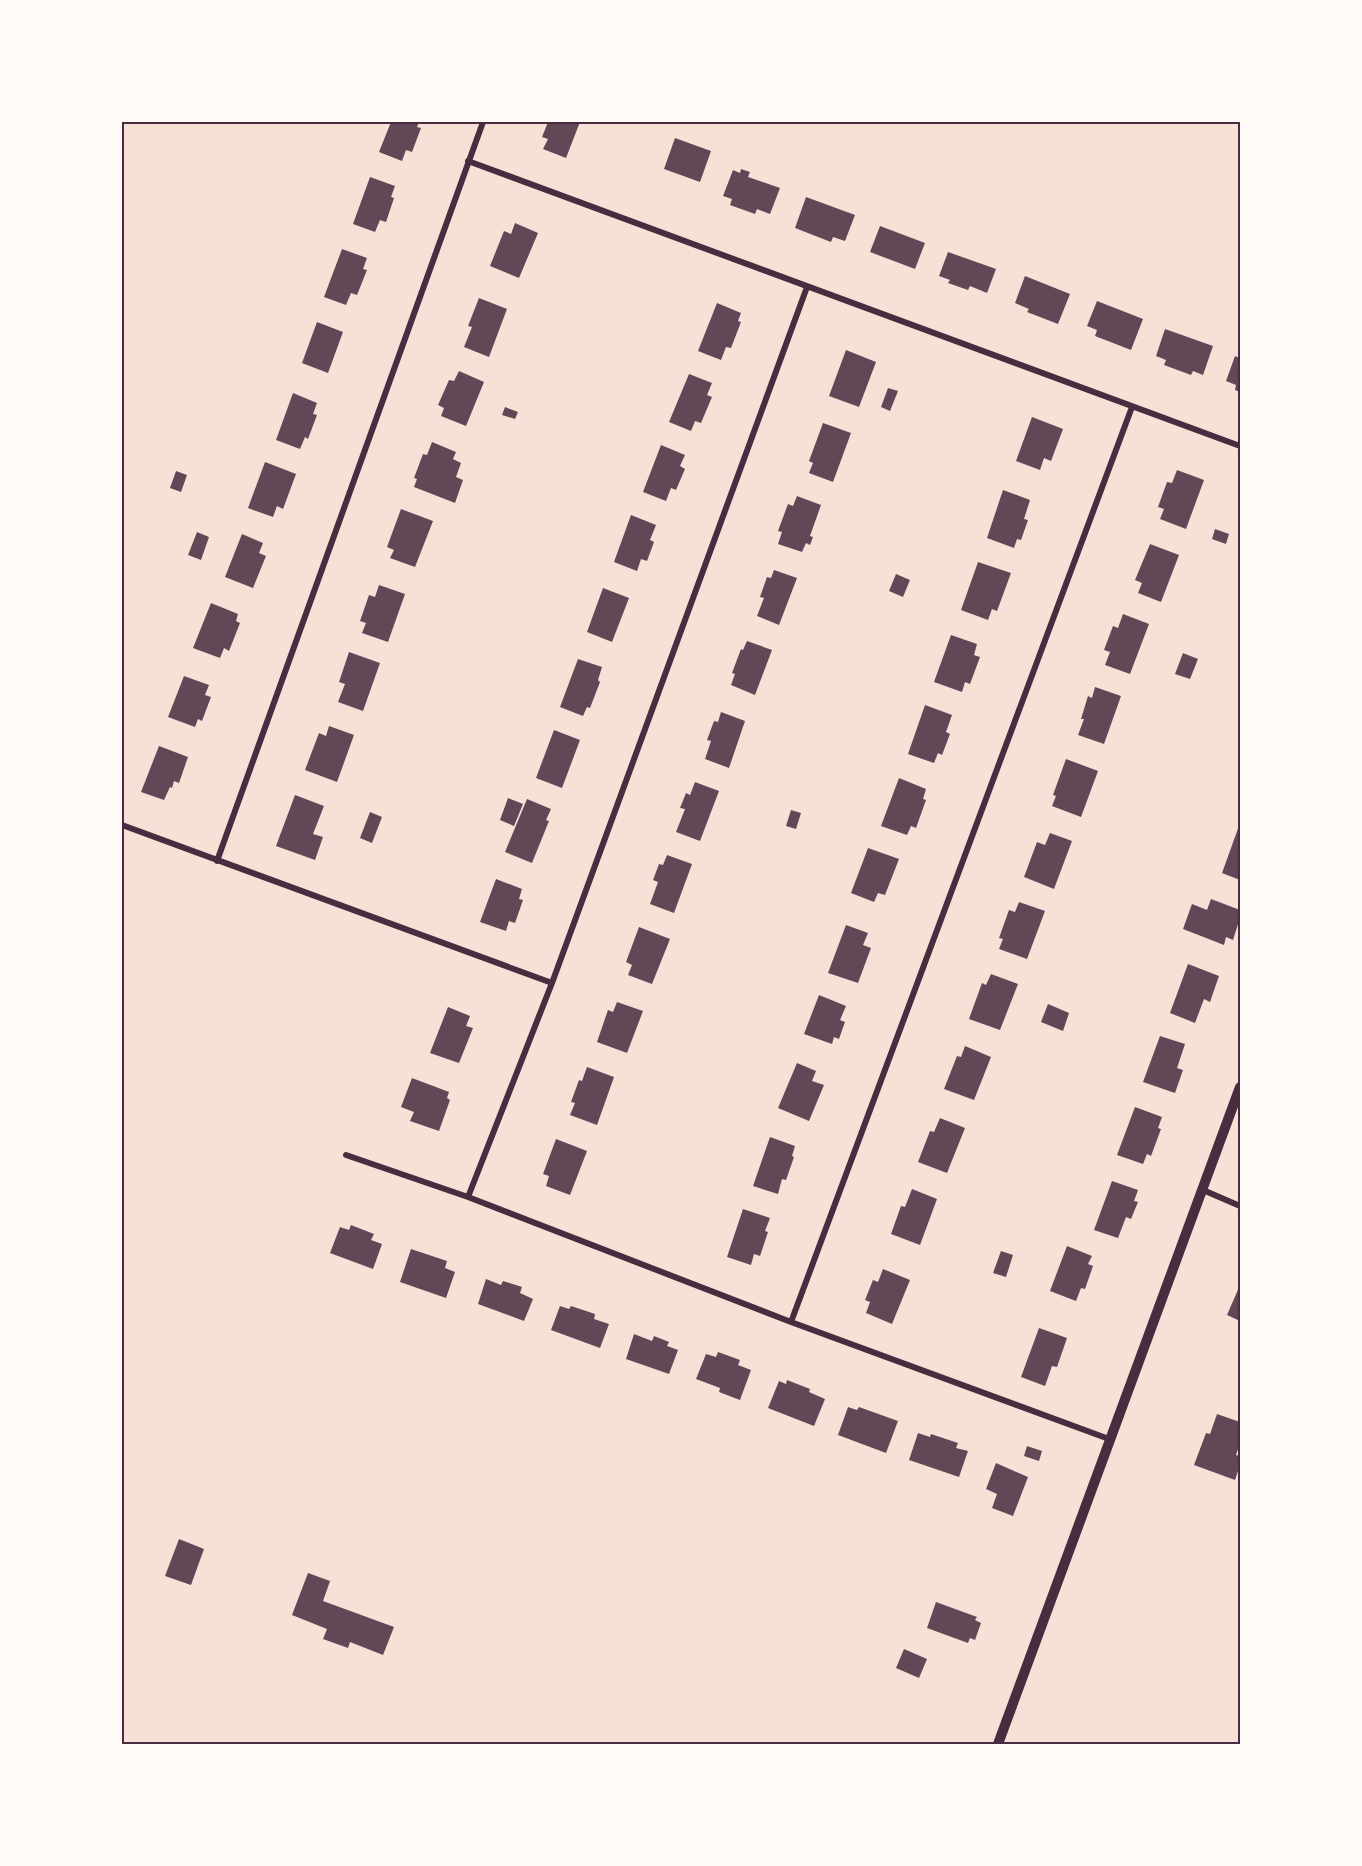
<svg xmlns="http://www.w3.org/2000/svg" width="1362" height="1866" font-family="Arial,sans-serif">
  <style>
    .building { fill: #644757 }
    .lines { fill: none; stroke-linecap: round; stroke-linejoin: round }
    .minor { stroke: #4a2c40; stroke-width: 6 }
    .tertiary { stroke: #4a2c40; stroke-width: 10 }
    .neatline { fill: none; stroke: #4a2c40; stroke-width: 2 }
  </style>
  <rect width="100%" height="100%" fill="#f7e1d7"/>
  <!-- building -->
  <path class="building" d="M 391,122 L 419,122 L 417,127 L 421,128 L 412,152 L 406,150 L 402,161 L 379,152 Z
    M 548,122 L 580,122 L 566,158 L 543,149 L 548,139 L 542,137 Z
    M 675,138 L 711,151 L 700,182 L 664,169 Z
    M 741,169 L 750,172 L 748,177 L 780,188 L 770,214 L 757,209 L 755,214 L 730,205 L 732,199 L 723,196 L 733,170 L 740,173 Z
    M 370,177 L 395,186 L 391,197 L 394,198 L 386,222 L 380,220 L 375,232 L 353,224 Z
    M 806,197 L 855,215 L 845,241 L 833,237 L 831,242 L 795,228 Z
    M 515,223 L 538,233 L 519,278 L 490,266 L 504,231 L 511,234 Z
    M 880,226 L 925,243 L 915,269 L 870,252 Z
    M 342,249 L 367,258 L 363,269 L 367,270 L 357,295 L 351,293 L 346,305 L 324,297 Z
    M 948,252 L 996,269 L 987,293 L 970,286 L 968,290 L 948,283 L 950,280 L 939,276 Z
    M 1025,276 L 1070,294 L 1058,324 L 1027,312 L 1029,309 L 1015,303 Z
    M 479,298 L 507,309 L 489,357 L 464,347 L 472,327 L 468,326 Z
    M 1097,301 L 1143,319 L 1131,350 L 1095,336 L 1097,330 L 1087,326 Z
    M 717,303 L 741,313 L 738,321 L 741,322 L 731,348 L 726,347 L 721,360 L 698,351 Z
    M 317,322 L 343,332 L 328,373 L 302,363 Z
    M 1165,329 L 1213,346 L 1203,375 L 1193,371 L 1191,375 L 1164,365 L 1166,360 L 1156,356 Z
    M 846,350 L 876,362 L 859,407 L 829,396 Z
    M 1235,356 L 1240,358 L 1240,392 L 1235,390 L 1236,385 L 1226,381 Z
    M 459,371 L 484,382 L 466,426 L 441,416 L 444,408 L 438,405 L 449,380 L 454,381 Z
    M 689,374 L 712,383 L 707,395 L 712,397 L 701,423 L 695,421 L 691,431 L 669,422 Z
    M 888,388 L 898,391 L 890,411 L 881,407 Z
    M 293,393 L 317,403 L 313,414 L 317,415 L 308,439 L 305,437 L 300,449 L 276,440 Z
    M 505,407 L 518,412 L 515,419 L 502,415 Z
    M 1032,417 L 1063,429 L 1051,461 L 1044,458 L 1040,470 L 1016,461 Z
    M 823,423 L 851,433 L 833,482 L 809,473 L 813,463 L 809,461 Z
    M 432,442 L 456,452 L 453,459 L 461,463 L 456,477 L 463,480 L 455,503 L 414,487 L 417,479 L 414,478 L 423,454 L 427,455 Z
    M 661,445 L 685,455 L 680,466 L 685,469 L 676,490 L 671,488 L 666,501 L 643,492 Z
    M 265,462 L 296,474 L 283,509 L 277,506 L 273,517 L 248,508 Z
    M 1177,470 L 1204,480 L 1186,529 L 1160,519 L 1164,509 L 1158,507 L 1167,482 L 1172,483 Z
    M 176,471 L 187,475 L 181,492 L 170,488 Z
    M 1003,490 L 1030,500 L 1024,519 L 1028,520 L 1021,540 L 1017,539 L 1014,548 L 987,538 Z
    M 797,496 L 821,505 L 810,536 L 813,537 L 810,545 L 806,543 L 802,552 L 778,544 L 782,532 L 778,531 L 788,504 L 793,506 Z
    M 401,509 L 433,521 L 415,567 L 390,558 L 394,550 L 387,547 Z
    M 631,515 L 656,525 L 650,540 L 654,542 L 647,561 L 641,559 L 637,571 L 614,562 Z
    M 1215,529 L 1229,534 L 1226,544 L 1212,539 Z
    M 197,532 L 209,537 L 201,560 L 188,555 Z
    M 242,534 L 263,543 L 259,553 L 266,556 L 253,588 L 225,577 Z
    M 1150,544 L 1179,555 L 1161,602 L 1138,593 L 1142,583 L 1135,580 Z
    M 978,562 L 1011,573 L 997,611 L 992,609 L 988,620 L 961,610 Z
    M 774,570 L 797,578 L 779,625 L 757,616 L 764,598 L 760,597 L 767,577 L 771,578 Z
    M 896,574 L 910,580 L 903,597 L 889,591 Z
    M 379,585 L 405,594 L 388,642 L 362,633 L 366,623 L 360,621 L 369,595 L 375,597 Z
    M 603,588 L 629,598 L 612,642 L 587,632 Z
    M 211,603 L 238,614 L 236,621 L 240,623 L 229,651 L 224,648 L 220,658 L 193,648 Z
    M 1123,614 L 1149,624 L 1130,674 L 1105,665 L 1110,652 L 1104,650 L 1113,626 L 1118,628 Z
    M 951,635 L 977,644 L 974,655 L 980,657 L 970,684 L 965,682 L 962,692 L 934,682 Z
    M 747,641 L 772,650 L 755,695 L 731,685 L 735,674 L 732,673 L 741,649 L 743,650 Z
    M 349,652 L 380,663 L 363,711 L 338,702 L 345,684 L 339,682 Z
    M 1183,653 L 1198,659 L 1190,679 L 1175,674 Z
    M 578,659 L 602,667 L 598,680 L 600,682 L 590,708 L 587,707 L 583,716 L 560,707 Z
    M 184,676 L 209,685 L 205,695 L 211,697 L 202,721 L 198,719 L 195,727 L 168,717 Z
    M 1095,687 L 1121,696 L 1104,744 L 1078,735 L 1084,719 L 1081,719 L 1088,696 L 1092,698 Z
    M 925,705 L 952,715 L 946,732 L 950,734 L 942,755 L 938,753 L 934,763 L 908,754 Z
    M 721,712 L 745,721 L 729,768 L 705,759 L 711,741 L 707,740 L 714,721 L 718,722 Z
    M 329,726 L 354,735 L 337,782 L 305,770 L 319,733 L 326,736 Z
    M 554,730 L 580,740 L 562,788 L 536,778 Z
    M 159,746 L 188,757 L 179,783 L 174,781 L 172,788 L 170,787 L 164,800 L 141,792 Z
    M 1066,759 L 1098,771 L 1081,817 L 1052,806 L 1056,796 L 1053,795 Z
    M 899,778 L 926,789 L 923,799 L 926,800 L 916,828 L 911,826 L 907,835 L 881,826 Z
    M 695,782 L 719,791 L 700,841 L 676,832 L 685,809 L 680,808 L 686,793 L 690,795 Z
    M 295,795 L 324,806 L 313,834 L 323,837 L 315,860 L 276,846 Z
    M 508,798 L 523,804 L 514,826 L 500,820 Z
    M 527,799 L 551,809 L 546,820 L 549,821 L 532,863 L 505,852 Z
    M 791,810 L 801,813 L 796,829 L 786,826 Z
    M 370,812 L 382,817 L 372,843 L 360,838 Z
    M 1240,823 L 1240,880 L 1222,873 Z
    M 1050,833 L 1072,841 L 1054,889 L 1024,877 L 1037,842 L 1045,845 Z
    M 868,848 L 899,859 L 885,895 L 878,893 L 874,902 L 851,893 Z
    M 667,855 L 692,864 L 674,913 L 650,904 L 658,882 L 653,880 L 659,864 L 663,865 Z
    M 496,879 L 522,889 L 519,899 L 523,900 L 515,923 L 509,921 L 506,931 L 480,922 Z
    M 1211,899 L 1240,910 L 1240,918 L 1233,940 L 1226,937 L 1224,945 L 1183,929 L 1192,904 L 1207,910 Z
    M 1019,902 L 1045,911 L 1027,959 L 999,949 L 1003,939 L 999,938 L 1009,910 L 1015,912 Z
    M 846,925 L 868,933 L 863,945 L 871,948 L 858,983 L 828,973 Z
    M 639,927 L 670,939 L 652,984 L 628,975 L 632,965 L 626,962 Z
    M 1188,964 L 1219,976 L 1210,1002 L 1204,999 L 1195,1023 L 1170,1013 Z
    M 991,974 L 1018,984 L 1000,1030 L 969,1019 L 982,983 L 986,985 Z
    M 819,995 L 846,1006 L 840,1020 L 845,1022 L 839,1039 L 834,1037 L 832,1044 L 804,1034 Z
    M 617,1002 L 643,1011 L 627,1053 L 597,1042 L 608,1010 L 613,1012 Z
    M 1048,1004 L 1069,1013 L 1063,1031 L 1041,1022 Z
    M 448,1007 L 470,1016 L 466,1026 L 473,1028 L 459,1063 L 430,1053 Z
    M 1160,1036 L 1185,1044 L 1177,1068 L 1183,1070 L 1175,1093 L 1143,1082 Z
    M 965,1046 L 991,1057 L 974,1100 L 944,1089 L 957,1056 L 961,1057 Z
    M 797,1063 L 816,1071 L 812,1081 L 824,1085 L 809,1121 L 778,1108 Z
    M 587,1067 L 614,1077 L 597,1125 L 570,1115 L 575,1103 L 571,1102 L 579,1080 L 582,1081 Z
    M 412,1078 L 449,1092 L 447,1098 L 450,1100 L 439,1131 L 410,1121 L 414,1112 L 401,1107 Z
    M 1135,1107 L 1162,1117 L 1158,1128 L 1161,1129 L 1151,1156 L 1147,1154 L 1143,1164 L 1117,1155 Z
    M 940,1118 L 965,1128 L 947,1173 L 918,1162 L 930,1131 L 934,1132 Z
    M 770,1137 L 795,1146 L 792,1156 L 794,1157 L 786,1180 L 782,1179 L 778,1194 L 753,1186 Z
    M 556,1139 L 587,1151 L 570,1195 L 546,1186 L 549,1176 L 543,1174 Z
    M 1112,1181 L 1138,1190 L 1134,1201 L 1138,1202 L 1131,1219 L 1126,1217 L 1118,1238 L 1094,1230 Z
    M 912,1189 L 937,1199 L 920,1245 L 891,1234 L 901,1206 L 905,1207 Z
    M 743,1209 L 770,1218 L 765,1231 L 768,1232 L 760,1256 L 754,1254 L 751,1265 L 727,1257 Z
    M 351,1225 L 374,1234 L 371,1240 L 382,1244 L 373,1269 L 330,1253 L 340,1227 L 349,1230 Z
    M 1067,1246 L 1092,1256 L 1088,1264 L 1093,1266 L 1085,1289 L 1081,1288 L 1076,1301 L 1050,1291 Z
    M 411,1249 L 447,1261 L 445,1268 L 455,1272 L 446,1298 L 400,1282 Z
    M 1001,1251 L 1013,1255 L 1006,1277 L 993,1273 Z
    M 883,1269 L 910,1280 L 892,1324 L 866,1313 L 870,1302 L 865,1300 L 873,1280 L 878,1282 Z
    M 486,1279 L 501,1285 L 503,1281 L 522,1287 L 520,1293 L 533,1299 L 524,1321 L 478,1304 Z
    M 1240,1285 L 1240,1321 L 1227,1315 Z
    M 560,1306 L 569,1309 L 571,1306 L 595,1314 L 594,1319 L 609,1324 L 600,1348 L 551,1330 Z
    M 1039,1328 L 1067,1338 L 1057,1367 L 1052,1366 L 1045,1386 L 1021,1377 Z
    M 634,1334 L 652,1341 L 654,1336 L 669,1342 L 667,1346 L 678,1350 L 669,1374 L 626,1359 Z
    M 718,1352 L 740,1360 L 738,1365 L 751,1370 L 740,1400 L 719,1392 L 720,1388 L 696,1379 L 706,1354 L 716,1357 Z
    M 787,1380 L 810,1389 L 809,1392 L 825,1399 L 814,1426 L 768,1408 L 779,1381 L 786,1384 Z
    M 848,1407 L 857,1410 L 859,1407 L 898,1421 L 886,1453 L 838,1435 Z
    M 1217,1414 L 1240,1422 L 1240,1443 L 1236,1455 L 1240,1456 L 1240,1465 L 1235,1480 L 1194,1465 L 1206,1433 L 1210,1434 Z
    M 918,1433 L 930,1437 L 931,1434 L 958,1443 L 956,1448 L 968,1451 L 959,1477 L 909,1460 Z
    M 1027,1446 L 1042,1451 L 1039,1461 L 1024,1456 Z
    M 996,1463 L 1028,1477 L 1013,1516 L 992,1508 L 997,1494 L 986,1489 Z
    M 179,1539 L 204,1549 L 191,1585 L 165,1576 Z
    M 308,1573 L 330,1581 L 323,1601 L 394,1627 L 383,1655 L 350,1642 L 348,1648 L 323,1639 L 327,1629 L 292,1615 Z
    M 936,1602 L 977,1617 L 975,1620 L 981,1623 L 975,1640 L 970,1638 L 968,1643 L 927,1628 Z
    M 904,1649 L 927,1659 L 919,1678 L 896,1668 Z"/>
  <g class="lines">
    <!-- minor -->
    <path class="minor" d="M 468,161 L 1240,446
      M 122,825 L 552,983
      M 217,861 L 483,122
      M 346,1155 L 468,1197 L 791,1322 L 1109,1439
      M 1203,1190 L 1240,1206
      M 468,1197 L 552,983 L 807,287
      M 791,1322 L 1132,407"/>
    <!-- tertiary -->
    <path class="tertiary" d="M 998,1744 L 1240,1087"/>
  </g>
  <!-- border -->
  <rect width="1362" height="1866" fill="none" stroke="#fffaf5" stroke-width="246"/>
  <rect x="123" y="123" width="1116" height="1620" class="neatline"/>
</svg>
